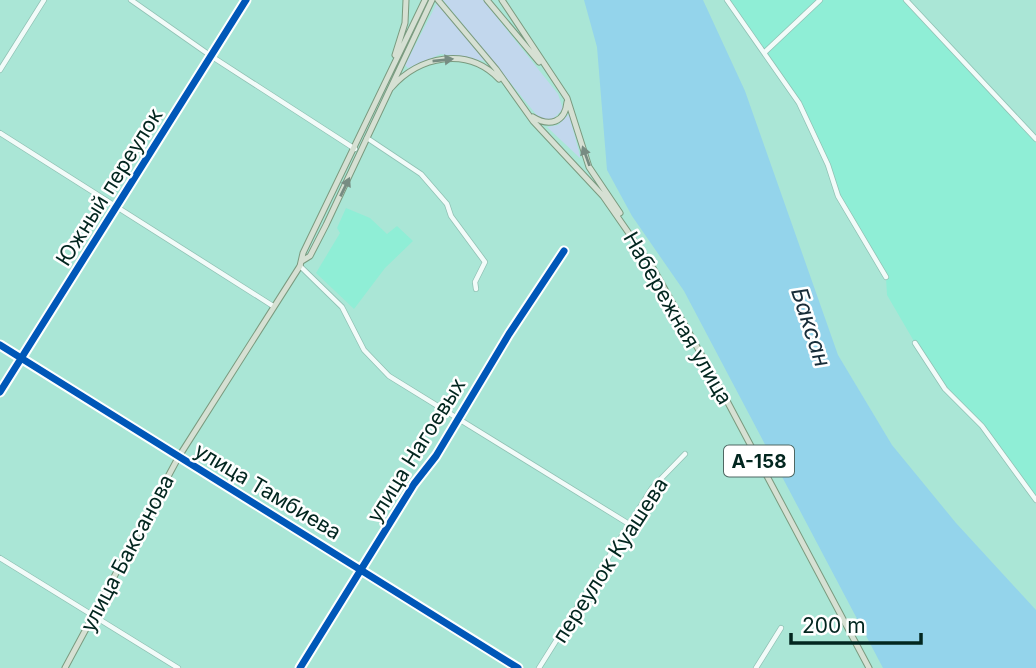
<svg xmlns="http://www.w3.org/2000/svg" width="1036" height="668" font-family="Inter,sans-serif">
  <style>
    .built { fill: #8feed6 }
    .green { fill: #c2d7ed }
    .water { fill: #94d4eb }
    .lines { fill: none; stroke-linecap: round; stroke-linejoin: round }
    .minor-casing { stroke: #90c1b4; stroke-width: 6 }
    .major-casing { stroke: #7a9a7f; stroke-width: 7 }
    .minor { stroke: #f2fbf9; stroke-width: 4.5 }
    .major { stroke: #d6e0d3; stroke-width: 5 }
    .cycleway-casing { stroke: #fff; stroke-width: 11 }
    .cycleway { stroke: #0057b8; stroke-width: 7 }
    .oneway { fill: #778c82 }
    .labels { text-anchor: middle; dominant-baseline: central; stroke-width: 5; stroke-linejoin: round; paint-order: stroke }
    .shield { fill: #fff; stroke: #4e6762; stroke-width: 2 }
    .shield-label { font-size: 19px; font-weight: bold; fill: #02261f }
    .street-label { font-size: 21px; fill: #02261f; stroke: #fff }
    .water-label { font-size: 23px; font-style: italic; fill: #182d39; stroke: #fff }
  </style>
  <rect width="100%" height="100%" fill="#aae6d6"/>
  <!-- built -->
  <path class="built" d="M 727,0 L 906,0 L 1036,139 L 1036,500 L 982,426 L 945,389 L 915,343 L 887,295 L 886,277 L 838,196 L 828,165 L 799,103 Z
    M 346,208 L 370,218 L 387,234 L 397,226 L 413,241 L 385,268 L 354,309 L 316,273 L 340,233 L 337,228 Z"/>
  <!-- green -->
  <path class="green" d="M 443,0 L 483,0 L 558,94 L 563,109 L 552,120 L 539,118 Z
    M 437,3 L 486,61 L 441,54 L 408,68 L 405,65 Z
    M 569,114 L 580,156 L 580,158 L 547,127 L 558,125 Z"/>
  <!-- water -->
  <path class="water" d="M 584,0 L 703,0 L 745,91 L 838,355 L 892,445 L 956,523 L 1036,610 L 1036,668 L 883,668 L 684,291 L 632,216 L 607,170 L 597,47 Z"/>
  <g class="lines">
    <!-- minor casing -->
    <g class="minor-casing">
      <path id="minor" d="M 131,0 L 211,56 L 355,149
        M 727,0 L 799,103 L 828,165 L 838,196 L 886,277
        M 906,0 L 1036,139
        M 765,52 L 820,0
        M 0,70 L 44,0
        M 0,133 L 273,306
        M 367,138 L 421,174 L 447,204 L 451,216 L 485,262 L 475,282 L 476,289
        M 300,266 L 342,307 L 364,350 L 389,376 L 629,524
        M 915,343 L 945,389 L 982,426 L 1036,500
        M 0,345 L 518,668
        M 0,392 L 246,0
        M 0,558 L 178,668
        M 300,668 L 414,484 L 436,456 L 509,334 L 564,251
        M 539,668 L 652,488 L 685,454
        M 756,668 L 781,628"/>
    </g>
    <!-- major casing -->
    <g class="major-casing">
      <path id="major" d="M 438,0 L 496,69 L 533,121 L 603,196 L 653,268 L 726,399 L 869,668
        M 487,0 L 539,62
        M 502,0 L 567,98 L 589,167 L 620,213
        M 395,55 L 405,23 L 406,0
        M 391,88 C 419,56 467,46 499,79
        M 533,117 C 549,127 565,123 567,102
        M 302,261 L 310,256 L 326,225 L 432,0
        M 65,668 L 178,458 L 300,266 L 303,253 L 425,0"/>
    </g>
    <!-- minor -->
    <use href="#minor" class="minor"/>
    <!-- major -->
    <use href="#major" class="major"/>
    <!-- cycleway casing -->
    <g class="cycleway-casing">
      <path id="cycleway" d="M 0,345 L 518,668
        M 0,392 L 246,0
        M 300,668 L 414,484 L 436,456 L 509,334 L 564,251"/>
    </g>
    <!-- cycleway -->
    <use href="#cycleway" class="cycleway"/>
  </g>
  <!-- one-way arrows -->
  <defs><path id="oneway-solid" d="M-6-.8H1V-3.2L6.5 0L1 3.2V.8H-6Z" transform="scale(1.75)"/></defs>
  <g class="oneway">
    <use href="#oneway-solid" transform="translate(443 60) rotate(-6)"/>
    <use href="#oneway-solid" transform="translate(586 156) rotate(-110)"/>
    <use href="#oneway-solid" transform="translate(345 187) rotate(-64)"/>
  </g>
  <g class="labels">
    <!-- shield labels -->
    <rect class="shield" x="724" y="445.5" width="70" height="31" rx="5"/>
    <g class="shield-label">
      <text x="759" y="461">А-158</text>
    </g>
    <!-- street labels -->
    <g class="street-label">
      <text transform="translate(109 187) rotate(-58)">Южный переулок</text>
      <text transform="translate(678 318) rotate(60)">Набережная улица</text>
      <text transform="translate(416 450) rotate(-58)">улица Нагоевых</text>
      <text transform="translate(268 491) rotate(31)">улица Тамбиева</text>
      <text transform="translate(127 553) rotate(-62)">улица Баксанова</text>
      <text transform="translate(610 560) rotate(-57)">переулок Куашева</text>
    </g>
    <!-- water labels -->
    <g class="water-label">
      <text transform="translate(811 327) rotate(72)">Баксан</text>
    </g>
  </g>
  <!-- scale -->
  <path d="M791 633v10h130v-10" fill="none" stroke="#02261f" stroke-width="3.5"/>
  <text x="802" y="633" font-size="21" fill="#02261f" stroke="#ffffff" stroke-width="5" paint-order="stroke">200 m</text>
</svg>
